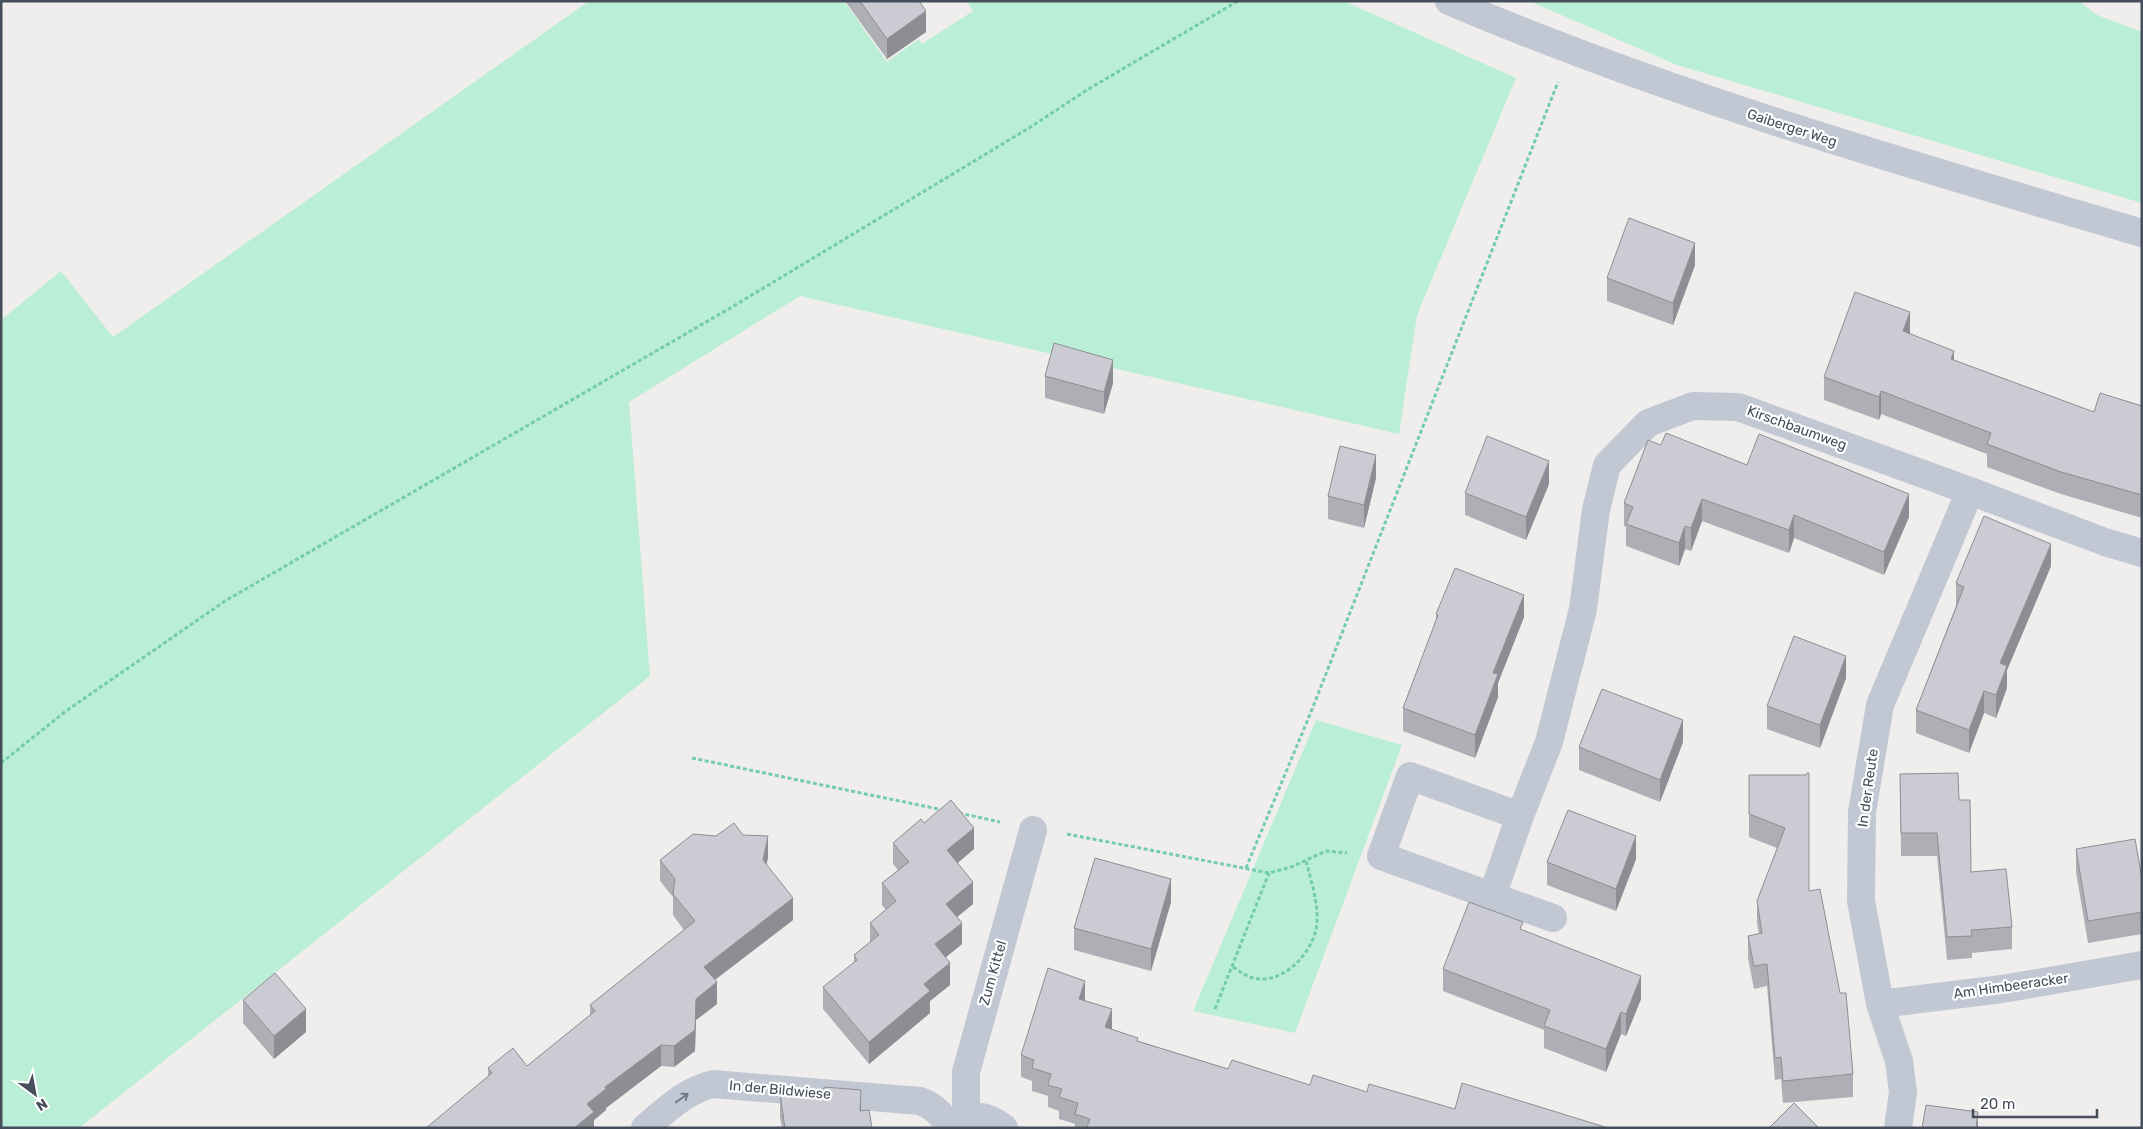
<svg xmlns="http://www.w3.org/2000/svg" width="2143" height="1129" font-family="Rubik,sans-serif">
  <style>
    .green { fill: #bbeed6 }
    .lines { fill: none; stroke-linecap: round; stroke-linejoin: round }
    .path { stroke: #73ccad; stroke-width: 3; stroke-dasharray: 4 2.5; stroke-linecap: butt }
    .minor { stroke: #c1c7d3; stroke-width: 28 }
    .tertiary { stroke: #c1c7d3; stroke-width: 28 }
    .wall { fill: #aeafb5 }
    .shaded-wall { fill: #8d8e94 }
    .building { fill: #cacbd3; stroke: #8d8e94 }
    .oneway { stroke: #717885 }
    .labels { text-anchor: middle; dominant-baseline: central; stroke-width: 4.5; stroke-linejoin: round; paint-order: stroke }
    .street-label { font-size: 14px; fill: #464e5b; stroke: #fff }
  </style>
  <rect width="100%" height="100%" fill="#f0eeed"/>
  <!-- green -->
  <path class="green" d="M 589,1 L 844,1 L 887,62 L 919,39 L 922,44 L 973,11 L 967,1 L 1344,1 L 1516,78 L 1417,315 L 1399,434 L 800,296 L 629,402 L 650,676 L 79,1128 L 1,1128 L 1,320 L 61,271 L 113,337 Z
    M 1529,1 L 2079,1 L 2097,15 L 2142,32 L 2142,203 L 1677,65 Z
    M 1316,720 L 1402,745 L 1295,1033 L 1193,1011 Z"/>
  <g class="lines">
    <!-- path -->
    <path class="path" d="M 692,758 L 943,810
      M 1,763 L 66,711 L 225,601 L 732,307 L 1029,128 L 1087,90 L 1238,1
      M 959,813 L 1000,822
      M 1067,834 L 1269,873 L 1291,867 L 1326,851 L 1347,853
      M 1246,868 L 1311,712 L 1558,82
      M 1233,967 C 1242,973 1250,979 1261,979 C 1289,980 1317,947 1317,920 C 1318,900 1310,879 1306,860
      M 1215,1009 L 1269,873"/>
    <!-- minor -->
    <path class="minor" d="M 1520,816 L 1410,776 L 1381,856 L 1553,918
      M 1492,896 L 1520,816 L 1549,742 L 1583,609 L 1596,510 L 1607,465 L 1648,423 L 1693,406 L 1738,407 L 1970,491 L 2105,542 L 2142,553
      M 1880,1004 L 2002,989 L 2142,965
      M 966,1117 L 966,1072 L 1033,830
      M 951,1125 C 972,1114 985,1113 1004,1128
      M 645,1128 C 666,1110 685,1091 713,1084 L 920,1101 C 934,1106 941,1114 949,1126
      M 1898,1128 L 1903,1092 L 1899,1061 L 1880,1004 L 1861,901 L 1862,812 L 1880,705 L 1970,491"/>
    <!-- tertiary -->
    <path class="tertiary" d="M 1449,1 C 1674,97 1908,164 2142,233"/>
  </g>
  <!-- wall -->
  <path class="wall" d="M 845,1 L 919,1 L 926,32 L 887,59 Z
    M 1695,265 L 1673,325 L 1607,301 L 1607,278 Z
    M 1910,334 L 1954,360 L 2094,412 L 2142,406 L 2142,518 L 2061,494 L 1987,467 L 1987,454 L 1881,414 L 1879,420 L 1824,400 L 1824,377 Z
    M 1045,376 L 1113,383 L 1104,414 L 1045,398 Z
    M 1661,445 L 1747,465 L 1909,517 L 1884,575 L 1794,538 L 1789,553 L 1702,521 L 1691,551 L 1685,549 L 1679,566 L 1626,546 L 1626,527 L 1624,526 L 1624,503 Z
    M 1376,478 L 1364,528 L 1328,519 L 1328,496 Z
    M 1549,484 L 1526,540 L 1465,515 L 1465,493 Z
    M 2051,566 L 2007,670 L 2007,688 L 1996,718 L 1984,713 L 1969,753 L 1916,733 L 1916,710 L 1956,606 L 1956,583 Z
    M 1436,614 L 1524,617 L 1498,683 L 1498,697 L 1475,758 L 1403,731 L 1403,708 L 1436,621 Z
    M 1846,678 L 1820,748 L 1767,729 L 1767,706 Z
    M 1683,742 L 1660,802 L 1579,770 L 1579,747 Z
    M 1900,774 L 1959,800 L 1971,872 L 2012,927 L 2012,949 L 1972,953 L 1972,958 L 1947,960 L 1937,856 L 1901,856 Z
    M 1749,775 L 1806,775 L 1809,891 L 1853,1074 L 1853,1097 L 1783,1103 L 1781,1079 L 1775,1080 L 1767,986 L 1754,989 L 1748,958 L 1748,936 L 1759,934 L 1757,923 L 1757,901 L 1777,848 L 1749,837 Z
    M 924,823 L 974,849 L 957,863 L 973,904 L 957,917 L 962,944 L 946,957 L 950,985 L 930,1001 L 930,1013 L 869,1064 L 823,1009 L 823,987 L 854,963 L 854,955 L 870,942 L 870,923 L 886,910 L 882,905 L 882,883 L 898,870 L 893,864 L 893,843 Z
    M 743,835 L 768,858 L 766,864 L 793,920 L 715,980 L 717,1004 L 696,1020 L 695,1051 L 674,1067 L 661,1066 L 606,1108 L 606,1110 L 594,1120 L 594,1128 L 488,1077 L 488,1068 L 527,1066 L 590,1015 L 590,1005 L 684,930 L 673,915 L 673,897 L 660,881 L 660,860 L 716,836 Z
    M 2076,849 L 2142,879 L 2142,934 L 2088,943 L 2076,872 Z
    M 1636,859 L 1616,911 L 1547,885 L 1547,862 Z
    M 1171,902 L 1151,971 L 1074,950 L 1074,928 Z
    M 1523,930 L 1641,999 L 1626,1036 L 1621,1034 L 1606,1072 L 1544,1048 L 1544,1030 L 1443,991 L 1443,969 Z
    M 243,1000 L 306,1032 L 274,1059 L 243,1023 Z
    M 1085,1001 L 1112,1029 L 1138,1041 L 1228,1069 L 1310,1085 L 1367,1092 L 1455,1109 L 1605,1128 L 1075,1128 L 1075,1124 L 1059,1119 L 1059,1111 L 1048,1107 L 1048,1096 L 1032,1091 L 1032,1081 L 1021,1077 L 1021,1055 Z
    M 780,1094 L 861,1111 L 872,1128 L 782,1128 L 780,1117 Z"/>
  <!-- shaded-wall -->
  <path class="shaded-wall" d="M 926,11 L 926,32 L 887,59 L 887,39 Z
    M 1695,243 L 1695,265 L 1673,325 L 1673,303 Z
    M 1910,312 L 1910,335 L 1903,331 Z
    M 1954,351 L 1954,374 L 1951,359 Z
    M 1113,360 L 1113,383 L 1104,414 L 1104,392 Z
    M 1881,391 L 1881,414 L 1879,420 L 1879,397 Z
    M 1376,455 L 1376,478 L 1364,528 L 1364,505 Z
    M 1549,461 L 1549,484 L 1526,540 L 1526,517 Z
    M 1909,494 L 1909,517 L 1884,575 L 1884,552 Z
    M 1702,499 L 1702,521 L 1691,551 L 1691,528 Z
    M 1794,515 L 1794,538 L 1789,553 L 1789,530 Z
    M 1685,526 L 1685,549 L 1679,566 L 1679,543 Z
    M 2051,544 L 2051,566 L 2007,670 L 2007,688 L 1996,718 L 1996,695 L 2000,663 Z
    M 1524,595 L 1524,617 L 1498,683 L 1498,697 L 1475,758 L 1475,735 L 1493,673 Z
    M 1846,656 L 1846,678 L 1820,748 L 1820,725 Z
    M 1984,691 L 1984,713 L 1969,753 L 1969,730 Z
    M 1683,720 L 1683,742 L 1660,802 L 1660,780 Z
    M 974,828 L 974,849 L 947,872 L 947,850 Z
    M 768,836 L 768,858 L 763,881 L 763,860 Z
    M 1636,836 L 1636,859 L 1616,911 L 1616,889 Z
    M 1171,879 L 1171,902 L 1151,971 L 1151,949 Z
    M 973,882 L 973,904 L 946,926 L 946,904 Z
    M 793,898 L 793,920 L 704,988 L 704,967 Z
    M 962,923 L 962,944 L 935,966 L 935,944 Z
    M 950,963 L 950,985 L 930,1001 L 930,1013 L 869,1064 L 869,1042 L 924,984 Z
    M 1641,976 L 1641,999 L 1626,1036 L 1626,1014 Z
    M 1085,981 L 1085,1003 L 1079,999 Z
    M 717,982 L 717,1004 L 696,1020 L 695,1051 L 674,1067 L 674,1046 L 696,999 Z
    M 306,1009 L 306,1032 L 274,1059 L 274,1036 Z
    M 1112,1009 L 1112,1031 L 1105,1027 Z
    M 1621,1012 L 1621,1034 L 1606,1072 L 1606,1049 Z
    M 661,1045 L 661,1066 L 606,1108 L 606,1110 L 594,1120 L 594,1128 L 574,1128 L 587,1104 L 605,1087 Z
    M 861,1090 L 861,1112 L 860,1111 Z
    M 1978,1112 L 1978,1128 L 1976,1128 Z"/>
  <!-- building -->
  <path class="building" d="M 860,1 L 919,1 L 926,11 L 887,39 Z
    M 1629,218 L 1695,243 L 1673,303 L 1607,278 Z
    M 1855,292 L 1910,312 L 1903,331 L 1954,351 L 1951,359 L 2094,412 L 2100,393 L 2142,406 L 2142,495 L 2061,472 L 1987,444 L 1991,433 L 1881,391 L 1879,397 L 1824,377 Z
    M 1054,343 L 1113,360 L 1104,392 L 1045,376 Z
    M 1666,433 L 1747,465 L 1759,434 L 1909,494 L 1884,552 L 1794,515 L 1789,530 L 1702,499 L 1691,528 L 1685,526 L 1679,543 L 1626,524 L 1633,507 L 1624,503 L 1648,440 L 1661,445 Z
    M 1487,436 L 1549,461 L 1526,517 L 1465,493 Z
    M 1340,446 L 1376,455 L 1364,505 L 1328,496 Z
    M 1984,516 L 2051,544 L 2000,663 L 2007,666 L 1996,695 L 1984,691 L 1969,730 L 1916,710 L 1964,587 L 1956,583 Z
    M 1455,568 L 1524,595 L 1493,673 L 1498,674 L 1475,735 L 1403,708 L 1438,615 L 1436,614 Z
    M 1794,636 L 1846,656 L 1820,725 L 1767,706 Z
    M 1602,689 L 1683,720 L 1660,780 L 1579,747 Z
    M 1807,773 L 1809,773 L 1809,891 L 1820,889 L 1840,993 L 1846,993 L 1853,1074 L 1783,1081 L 1781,1057 L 1775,1058 L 1767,964 L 1754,966 L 1748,936 L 1762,933 L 1757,901 L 1785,828 L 1749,814 L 1749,775 L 1806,775 Z
    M 1958,773 L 1959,800 L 1970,800 L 1971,872 L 2006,869 L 2012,927 L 1971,930 L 1972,936 L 1947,937 L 1937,833 L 1901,833 L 1900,774 Z
    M 951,800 L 974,828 L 947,850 L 973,882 L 946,904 L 962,923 L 935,944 L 950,963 L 924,984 L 930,991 L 869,1042 L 823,987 L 857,960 L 854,955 L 879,935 L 870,923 L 896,901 L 882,883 L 909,862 L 893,843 L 921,819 L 924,823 Z
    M 1568,810 L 1636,836 L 1616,889 L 1547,862 Z
    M 734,823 L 743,835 L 768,836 L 763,860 L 793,898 L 704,967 L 717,982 L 696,999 L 695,1030 L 674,1046 L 661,1045 L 605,1087 L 606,1089 L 587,1104 L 594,1112 L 574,1128 L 426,1128 L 492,1073 L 488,1068 L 513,1048 L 527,1066 L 595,1011 L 590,1005 L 695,921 L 673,894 L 675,879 L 660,860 L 693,834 L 716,836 Z
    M 2135,839 L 2142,879 L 2142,912 L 2088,921 L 2076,849 Z
    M 1095,858 L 1171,879 L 1151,949 L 1074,928 Z
    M 1469,902 L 1523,922 L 1520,929 L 1641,976 L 1626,1014 L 1621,1012 L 1606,1049 L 1544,1026 L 1550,1010 L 1443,969 Z
    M 1048,968 L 1085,981 L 1079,999 L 1112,1009 L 1105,1027 L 1138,1038 L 1137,1041 L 1228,1069 L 1232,1060 L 1310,1085 L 1313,1075 L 1367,1092 L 1369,1084 L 1455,1109 L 1462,1083 L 1605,1127 L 1605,1128 L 1091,1128 L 1087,1127 L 1090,1119 L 1075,1114 L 1078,1103 L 1059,1097 L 1062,1089 L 1048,1085 L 1051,1074 L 1032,1068 L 1034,1060 L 1021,1055 Z
    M 275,973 L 306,1009 L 274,1036 L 243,1000 Z
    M 824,1087 L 861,1090 L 860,1111 L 869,1110 L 872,1128 L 785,1128 L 780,1094 L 823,1098 Z
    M 1794,1103 L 1819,1128 L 1769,1128 Z
    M 1926,1105 L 1978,1112 L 1976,1128 L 1922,1128 Z"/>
  <!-- one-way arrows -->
  <defs><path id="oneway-shaft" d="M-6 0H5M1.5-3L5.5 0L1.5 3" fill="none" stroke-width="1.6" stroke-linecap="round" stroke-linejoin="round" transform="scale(1.25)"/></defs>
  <use class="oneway" href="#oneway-shaft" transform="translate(682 1098) rotate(-35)"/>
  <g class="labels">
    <!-- street labels -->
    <g class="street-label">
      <text transform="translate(1792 128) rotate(18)">Gaiberger Weg</text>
      <text transform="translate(1797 428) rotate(20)">Kirschbaumweg</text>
      <text transform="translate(1868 788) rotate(-82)">In der Reute</text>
      <text transform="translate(993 973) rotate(-74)">Zum Kittel</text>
      <text transform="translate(2011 986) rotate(-8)">Am Himbeeracker</text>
      <text transform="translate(780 1090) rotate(5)">In der Bildwiese</text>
    </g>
  </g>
  <!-- border -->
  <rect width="2143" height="1129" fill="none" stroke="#464e5b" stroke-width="5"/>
  <!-- north arrow -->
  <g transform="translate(35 1094) rotate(148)" stroke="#ffffff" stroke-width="4" paint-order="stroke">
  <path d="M0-4L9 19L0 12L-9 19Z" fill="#464e5b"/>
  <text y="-8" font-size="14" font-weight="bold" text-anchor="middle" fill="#464e5b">N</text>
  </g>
  <!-- scale -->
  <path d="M1973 1109v8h124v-8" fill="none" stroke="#464e5b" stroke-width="2.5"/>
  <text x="1980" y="1109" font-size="15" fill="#464e5b" stroke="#ffffff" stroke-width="4" paint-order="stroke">20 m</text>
</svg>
